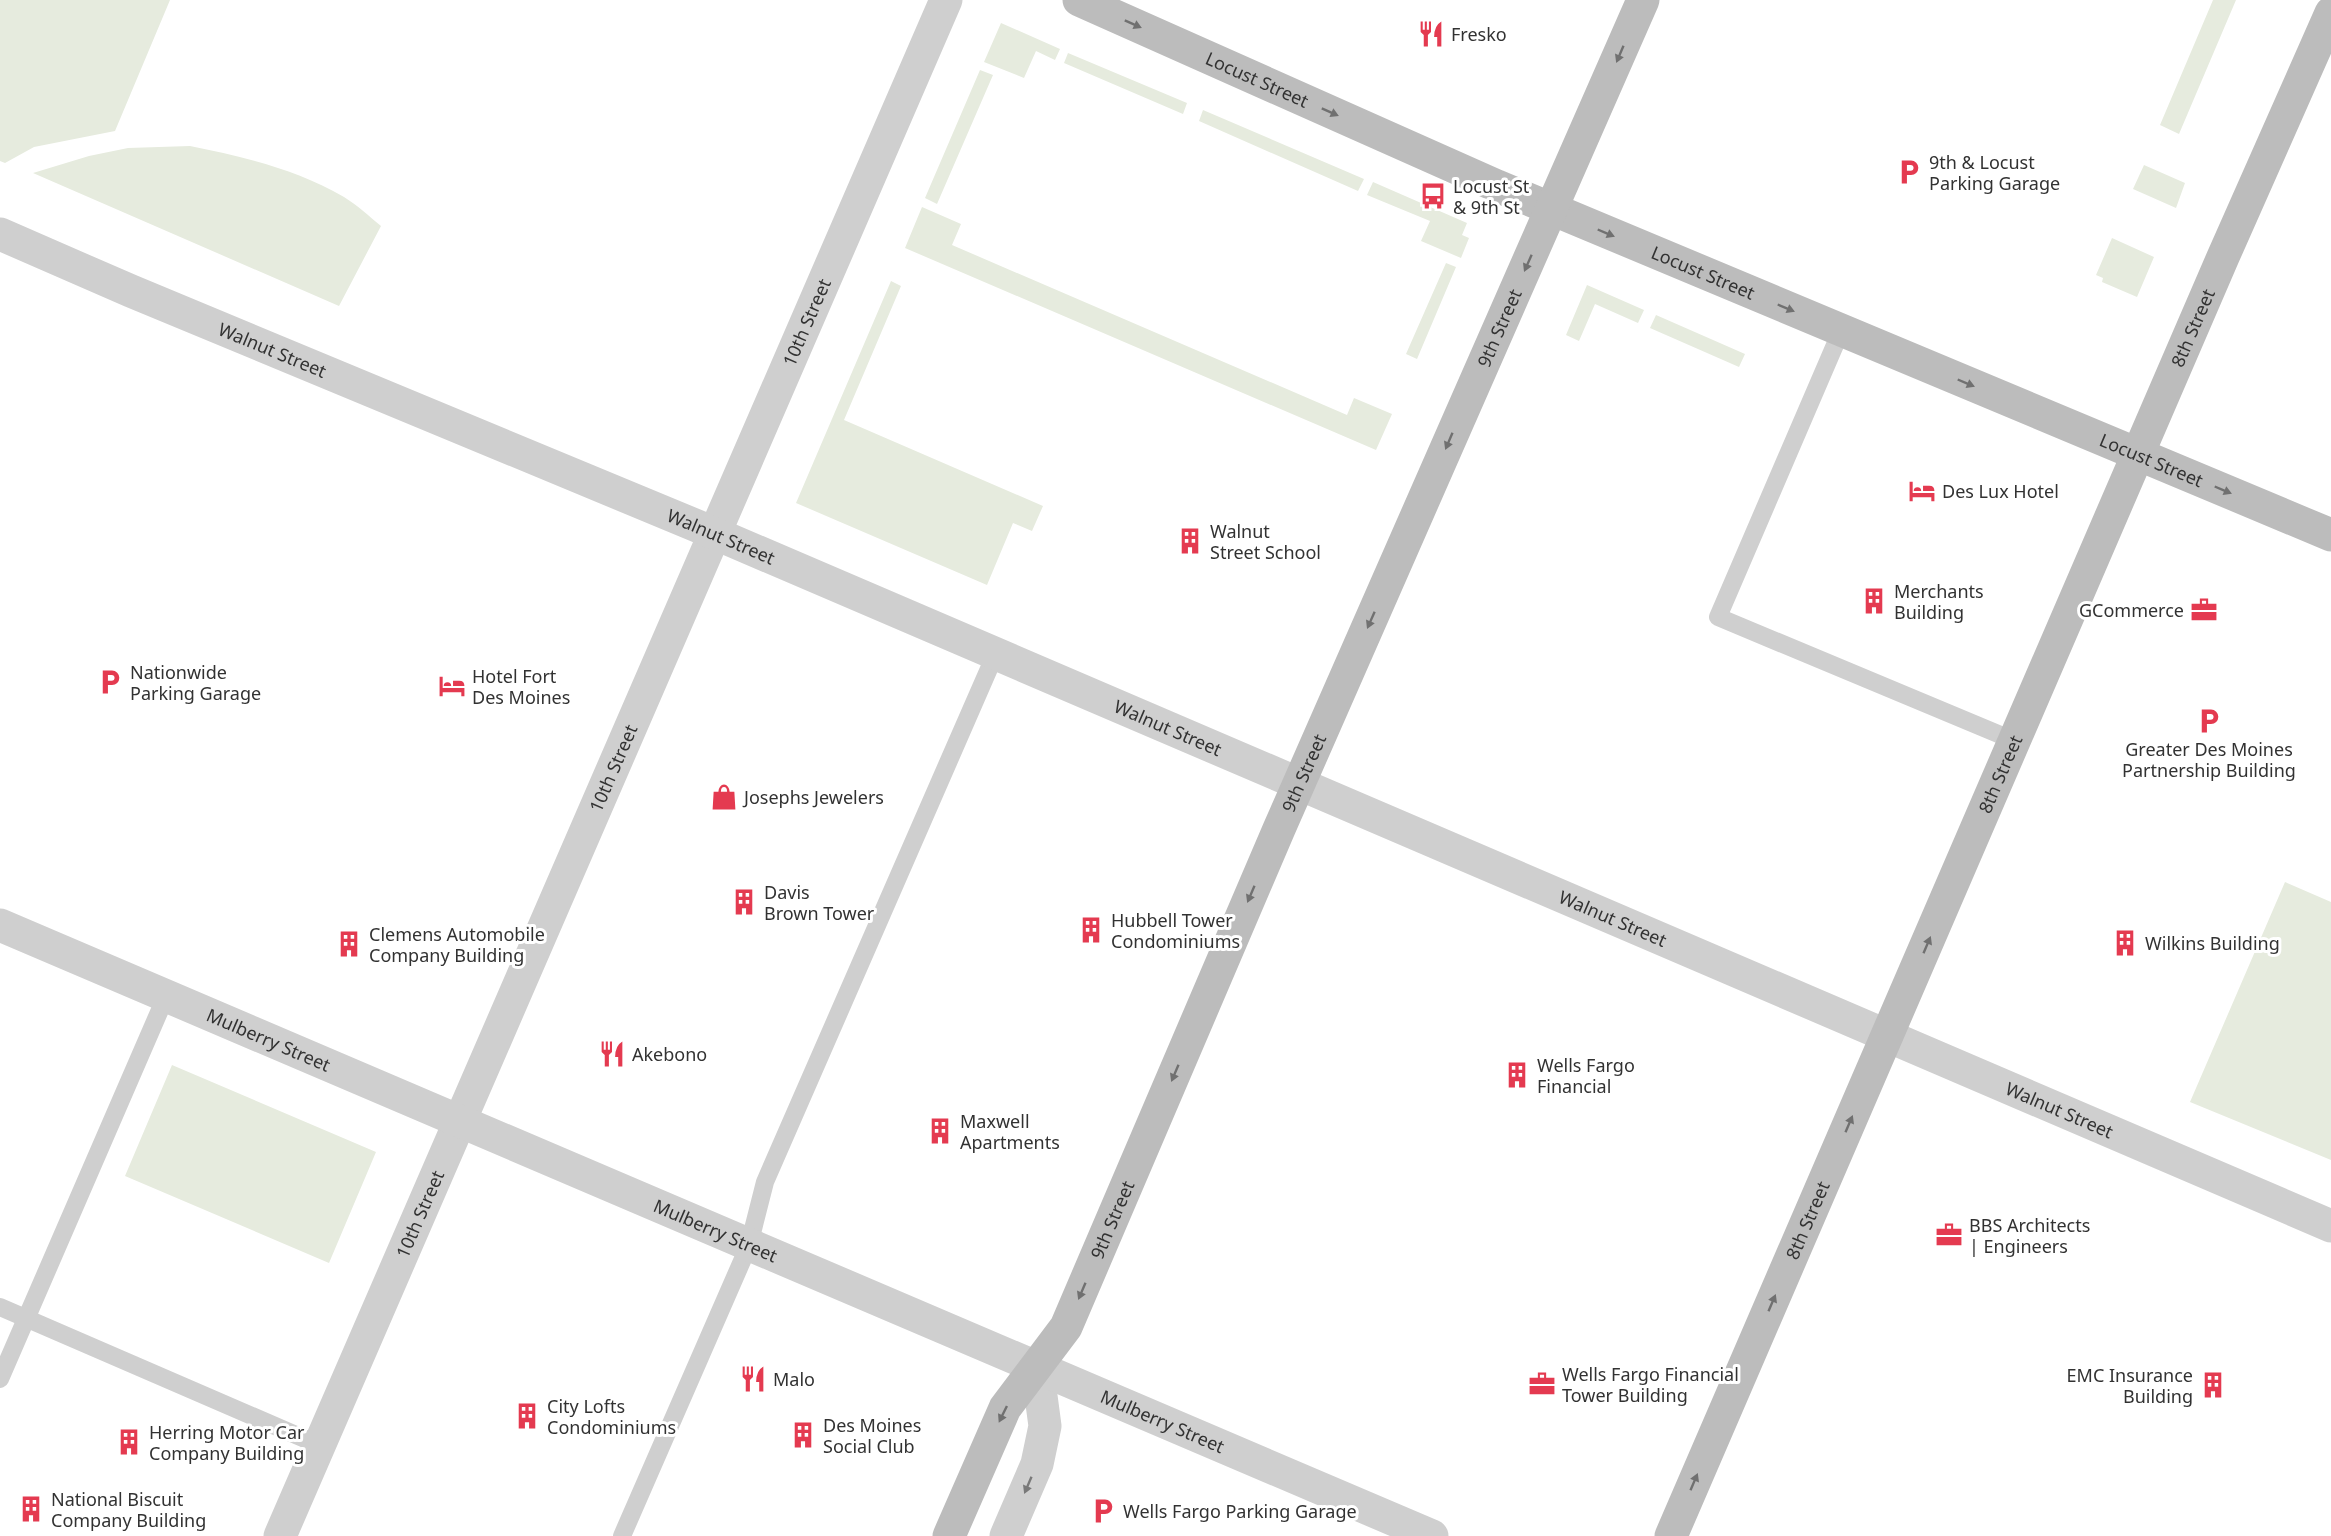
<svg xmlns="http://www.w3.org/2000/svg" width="2331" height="1536" font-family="'Noto Sans',sans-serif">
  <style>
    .green { fill: #e6ebde }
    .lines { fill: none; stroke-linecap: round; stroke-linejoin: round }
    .service { stroke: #cfcfcf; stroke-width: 18 }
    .minor { stroke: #cfcfcf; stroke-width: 33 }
    .tertiary { stroke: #cfcfcf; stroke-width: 33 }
    .secondary { stroke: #bcbcbc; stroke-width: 33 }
    .oneway { fill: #707070 }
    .oneway2 { fill: #797979 }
    .labels { text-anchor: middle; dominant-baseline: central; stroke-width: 6; stroke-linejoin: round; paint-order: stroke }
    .poi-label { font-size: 18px; fill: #323232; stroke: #fff; text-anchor: start }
    .street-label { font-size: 18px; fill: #323232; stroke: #fff }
  </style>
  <rect width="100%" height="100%" fill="#fff"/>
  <!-- green -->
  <path class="green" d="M 0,0 L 170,0 L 115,131 L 34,147 L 5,163 L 0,161 Z
    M 2213,0 L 2236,0 L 2179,134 L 2160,125 Z
    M 1001,23 L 1060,49 L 1055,60 L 1036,51 L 1024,78 L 984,62 Z
    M 1068,53 L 1187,103 L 1183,114 L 1064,63 Z
    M 980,70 L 993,75 L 937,204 L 925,198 Z
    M 1203,110 L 1364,179 L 1358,191 L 1199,121 Z
    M 190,146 C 244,157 296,169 344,197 C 357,205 369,216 381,226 L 339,306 L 33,173 L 89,156 L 128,148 Z
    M 2144,165 L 2185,183 L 2176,208 L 2133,189 Z
    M 1373,182 L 1467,223 L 1462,235 L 1469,238 L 1461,258 L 1421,241 L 1430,221 L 1367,195 Z
    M 922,207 L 961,224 L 952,245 L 1347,415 L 1354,398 L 1392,414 L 1376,450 L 905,248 Z
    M 2112,238 L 2154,257 L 2137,297 L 2102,282 L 2103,278 L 2096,275 Z
    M 1446,263 L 1456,267 L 1417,359 L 1406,354 Z
    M 891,281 L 901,286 L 844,420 L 1043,506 L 1032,531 L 1013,523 L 987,585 L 796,503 Z
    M 1587,285 L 1644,310 L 1638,323 L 1595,304 L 1579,341 L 1566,335 Z
    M 1656,315 L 1745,354 L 1739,367 L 1650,328 Z
    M 2285,882 L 2331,902 L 2331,1160 L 2190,1102 Z
    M 172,1065 L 376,1152 L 329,1263 L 125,1176 Z"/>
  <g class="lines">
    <!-- service -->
    <path class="service" d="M 1841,331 L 1718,617 L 2015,741
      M 0,1307 L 319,1445
      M 0,1379 L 166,996
      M 622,1536 L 749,1245 L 765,1182 L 995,655"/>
    <!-- minor -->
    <g class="minor">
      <path id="s1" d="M 280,1536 L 946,0"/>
      <path d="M 1006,1536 L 1037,1464 L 1045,1426 L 1037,1366"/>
    </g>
    <!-- tertiary -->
    <g class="tertiary">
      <path id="s2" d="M 0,234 L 131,291 L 714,533 L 2331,1226"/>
      <path id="s3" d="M 0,925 L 1432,1536"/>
    </g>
    <!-- secondary -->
    <g class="secondary">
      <path id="s4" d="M 1079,0 L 1497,186 L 2331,535"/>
      <path id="s5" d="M 949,1536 L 1005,1408 L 1066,1327 L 1279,829 L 1643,0"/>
      <path id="s6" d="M 1671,1536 L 2223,257 L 2331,13"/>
    </g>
  </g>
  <!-- one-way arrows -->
  <defs><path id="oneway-solid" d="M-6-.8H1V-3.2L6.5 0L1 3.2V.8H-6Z" transform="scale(1.5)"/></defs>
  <g class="oneway">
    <use href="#oneway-solid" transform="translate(1133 24) rotate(24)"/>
    <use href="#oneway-solid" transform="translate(1620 54) rotate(113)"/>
    <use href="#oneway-solid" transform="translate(1330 112) rotate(24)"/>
    <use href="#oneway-solid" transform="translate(1606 233) rotate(23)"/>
    <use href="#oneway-solid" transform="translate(1528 263) rotate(114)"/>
    <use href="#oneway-solid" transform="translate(1786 308) rotate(23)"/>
    <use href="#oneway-solid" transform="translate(1966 383) rotate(23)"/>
    <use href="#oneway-solid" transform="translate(1449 441) rotate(113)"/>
    <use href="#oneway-solid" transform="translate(2223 490) rotate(23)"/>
    <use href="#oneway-solid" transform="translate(1371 620) rotate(114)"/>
    <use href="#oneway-solid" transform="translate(1251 894) rotate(113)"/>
    <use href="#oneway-solid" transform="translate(1927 945) rotate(-67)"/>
    <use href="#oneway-solid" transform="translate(1175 1073) rotate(113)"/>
    <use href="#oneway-solid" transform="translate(1849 1124) rotate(-67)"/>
    <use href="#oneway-solid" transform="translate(1082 1291) rotate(113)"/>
    <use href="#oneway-solid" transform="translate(1772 1303) rotate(-67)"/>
    <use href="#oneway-solid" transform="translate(1003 1414) rotate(116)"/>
    <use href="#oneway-solid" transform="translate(1694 1482) rotate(-67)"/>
  </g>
  <use class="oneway2" href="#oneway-solid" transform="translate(1028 1485) rotate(113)"/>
  <!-- icons -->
  <defs>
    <g id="restaurant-bare" transform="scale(2.07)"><path d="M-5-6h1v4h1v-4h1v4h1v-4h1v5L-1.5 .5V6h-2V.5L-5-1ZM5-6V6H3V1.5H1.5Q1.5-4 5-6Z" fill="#e43a50" stroke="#fff" stroke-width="2.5" paint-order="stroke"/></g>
    <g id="parking-bare" transform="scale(2.07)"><path d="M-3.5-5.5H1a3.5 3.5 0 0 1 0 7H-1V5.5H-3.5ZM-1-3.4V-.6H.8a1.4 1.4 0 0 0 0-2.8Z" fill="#e43a50" stroke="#fff" stroke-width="2.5" paint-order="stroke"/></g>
    <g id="bus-bare" transform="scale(2.07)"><path d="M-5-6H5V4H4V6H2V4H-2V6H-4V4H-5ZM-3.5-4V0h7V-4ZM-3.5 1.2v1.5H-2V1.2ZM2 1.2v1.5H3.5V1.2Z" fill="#e43a50" stroke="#fff" stroke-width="2.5" paint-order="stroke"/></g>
    <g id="hotel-bare" transform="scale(2.07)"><path d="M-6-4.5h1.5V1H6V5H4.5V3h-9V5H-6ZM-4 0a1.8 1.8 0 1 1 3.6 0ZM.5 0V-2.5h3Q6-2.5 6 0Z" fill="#e43a50" stroke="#fff" stroke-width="2.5" paint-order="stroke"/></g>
    <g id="building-bare" transform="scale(2.07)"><path d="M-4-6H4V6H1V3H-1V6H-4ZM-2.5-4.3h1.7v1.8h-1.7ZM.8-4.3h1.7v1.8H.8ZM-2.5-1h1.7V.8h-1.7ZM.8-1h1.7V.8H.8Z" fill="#e43a50" stroke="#fff" stroke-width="2.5" paint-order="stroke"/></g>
    <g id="office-bare" transform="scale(2.07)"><path d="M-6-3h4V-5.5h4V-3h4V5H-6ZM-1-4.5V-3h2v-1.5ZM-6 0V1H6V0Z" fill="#e43a50" stroke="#fff" stroke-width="2.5" paint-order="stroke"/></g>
    <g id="shop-bare" transform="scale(2.07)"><path d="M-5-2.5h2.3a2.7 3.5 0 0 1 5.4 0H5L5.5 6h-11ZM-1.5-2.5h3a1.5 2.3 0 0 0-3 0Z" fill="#e43a50" stroke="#fff" stroke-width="2.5" paint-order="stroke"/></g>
  </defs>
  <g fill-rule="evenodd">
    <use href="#restaurant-bare" x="1431" y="34"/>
    <use href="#parking-bare" x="1909" y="172"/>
    <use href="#bus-bare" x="1433" y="196"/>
    <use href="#hotel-bare" x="1922" y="491"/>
    <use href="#building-bare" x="1190" y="541"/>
    <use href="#building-bare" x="1874" y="601"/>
    <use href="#office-bare" x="2204" y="610"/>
    <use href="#parking-bare" x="110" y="682"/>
    <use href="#hotel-bare" x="452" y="686"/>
    <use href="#parking-bare" x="2209" y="721"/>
    <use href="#shop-bare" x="724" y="797"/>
    <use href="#building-bare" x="744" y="902"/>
    <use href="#building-bare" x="1091" y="930"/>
    <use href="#building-bare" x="2125" y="943"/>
    <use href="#building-bare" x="349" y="944"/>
    <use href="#restaurant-bare" x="612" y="1054"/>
    <use href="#building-bare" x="1517" y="1075"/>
    <use href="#building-bare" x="940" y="1131"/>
    <use href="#office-bare" x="1949" y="1235"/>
    <use href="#restaurant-bare" x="753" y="1379"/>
    <use href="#office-bare" x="1542" y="1384"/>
    <use href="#building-bare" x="2213" y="1385"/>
    <use href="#building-bare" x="527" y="1416"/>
    <use href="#building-bare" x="803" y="1435"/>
    <use href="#building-bare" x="129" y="1442"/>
    <use href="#building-bare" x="31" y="1509"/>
    <use href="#parking-bare" x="1103" y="1511"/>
  </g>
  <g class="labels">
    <!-- poi labels -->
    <g class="poi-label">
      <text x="1451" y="34">Fresko</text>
      <text x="1929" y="162">9th &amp; Locust<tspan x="1929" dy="21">Parking Garage</tspan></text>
      <text x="1453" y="186">Locust St<tspan x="1453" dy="21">&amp; 9th St</tspan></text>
      <text x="1942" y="491">Des Lux Hotel</text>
      <text x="1210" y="531">Walnut<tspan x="1210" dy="21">Street School</tspan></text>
      <text x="1894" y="591">Merchants<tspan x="1894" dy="21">Building</tspan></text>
      <text x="2184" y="610" text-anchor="end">GCommerce</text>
      <text x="130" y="672">Nationwide<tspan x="130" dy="21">Parking Garage</tspan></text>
      <text x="472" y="676">Hotel Fort<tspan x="472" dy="21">Des Moines</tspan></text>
      <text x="2209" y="749" text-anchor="middle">Greater Des Moines<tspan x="2209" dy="21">Partnership Building</tspan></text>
      <text x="744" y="797">Josephs Jewelers</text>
      <text x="764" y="892">Davis<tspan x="764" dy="21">Brown Tower</tspan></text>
      <text x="1111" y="920">Hubbell Tower<tspan x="1111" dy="21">Condominiums</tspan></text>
      <text x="369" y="934">Clemens Automobile<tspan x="369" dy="21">Company Building</tspan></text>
      <text x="2145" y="943">Wilkins Building</text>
      <text x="632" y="1054">Akebono</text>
      <text x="1537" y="1065">Wells Fargo<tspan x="1537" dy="21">Financial</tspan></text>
      <text x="960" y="1121">Maxwell<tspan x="960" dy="21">Apartments</tspan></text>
      <text x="1969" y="1225">BBS Architects<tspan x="1969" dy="21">| Engineers</tspan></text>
      <text x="1562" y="1374">Wells Fargo Financial<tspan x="1562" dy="21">Tower Building</tspan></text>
      <text x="2193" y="1375" text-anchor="end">EMC Insurance<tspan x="2193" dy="21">Building</tspan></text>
      <text x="773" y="1379">Malo</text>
      <text x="547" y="1406">City Lofts<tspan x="547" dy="21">Condominiums</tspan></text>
      <text x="823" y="1425">Des Moines<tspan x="823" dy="21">Social Club</tspan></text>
      <text x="149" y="1432">Herring Motor Car<tspan x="149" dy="21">Company Building</tspan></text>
      <text x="51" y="1499">National Biscuit<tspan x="51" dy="21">Company Building</tspan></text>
      <text x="1123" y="1511">Wells Fargo Parking Garage</text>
    </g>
    <!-- street labels -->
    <g class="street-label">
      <text stroke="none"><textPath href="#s4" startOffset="195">Locust Street</textPath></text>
      <text stroke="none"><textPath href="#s4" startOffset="681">Locust Street</textPath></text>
      <text stroke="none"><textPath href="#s1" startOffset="1323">10th Street</textPath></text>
      <text stroke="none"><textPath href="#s5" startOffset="1330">9th Street</textPath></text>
      <text stroke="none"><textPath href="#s6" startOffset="1316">8th Street</textPath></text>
      <text stroke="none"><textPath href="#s2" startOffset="296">Walnut Street</textPath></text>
      <text stroke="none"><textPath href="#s4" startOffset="1167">Locust Street</textPath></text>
      <text stroke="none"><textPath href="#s2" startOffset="782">Walnut Street</textPath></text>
      <text stroke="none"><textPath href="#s2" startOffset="1268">Walnut Street</textPath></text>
      <text stroke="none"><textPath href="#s1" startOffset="837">10th Street</textPath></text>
      <text stroke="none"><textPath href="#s5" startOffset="844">9th Street</textPath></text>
      <text stroke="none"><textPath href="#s6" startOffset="830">8th Street</textPath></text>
      <text stroke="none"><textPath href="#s2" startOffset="1752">Walnut Street</textPath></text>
      <text stroke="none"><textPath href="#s3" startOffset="292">Mulberry Street</textPath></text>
      <text stroke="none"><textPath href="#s2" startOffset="2238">Walnut Street</textPath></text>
      <text stroke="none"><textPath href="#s1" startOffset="351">10th Street</textPath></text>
      <text stroke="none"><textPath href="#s5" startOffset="358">9th Street</textPath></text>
      <text stroke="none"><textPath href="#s6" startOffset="344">8th Street</textPath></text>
      <text stroke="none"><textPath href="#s3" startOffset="778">Mulberry Street</textPath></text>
      <text stroke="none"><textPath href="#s3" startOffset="1264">Mulberry Street</textPath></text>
    </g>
  </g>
</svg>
